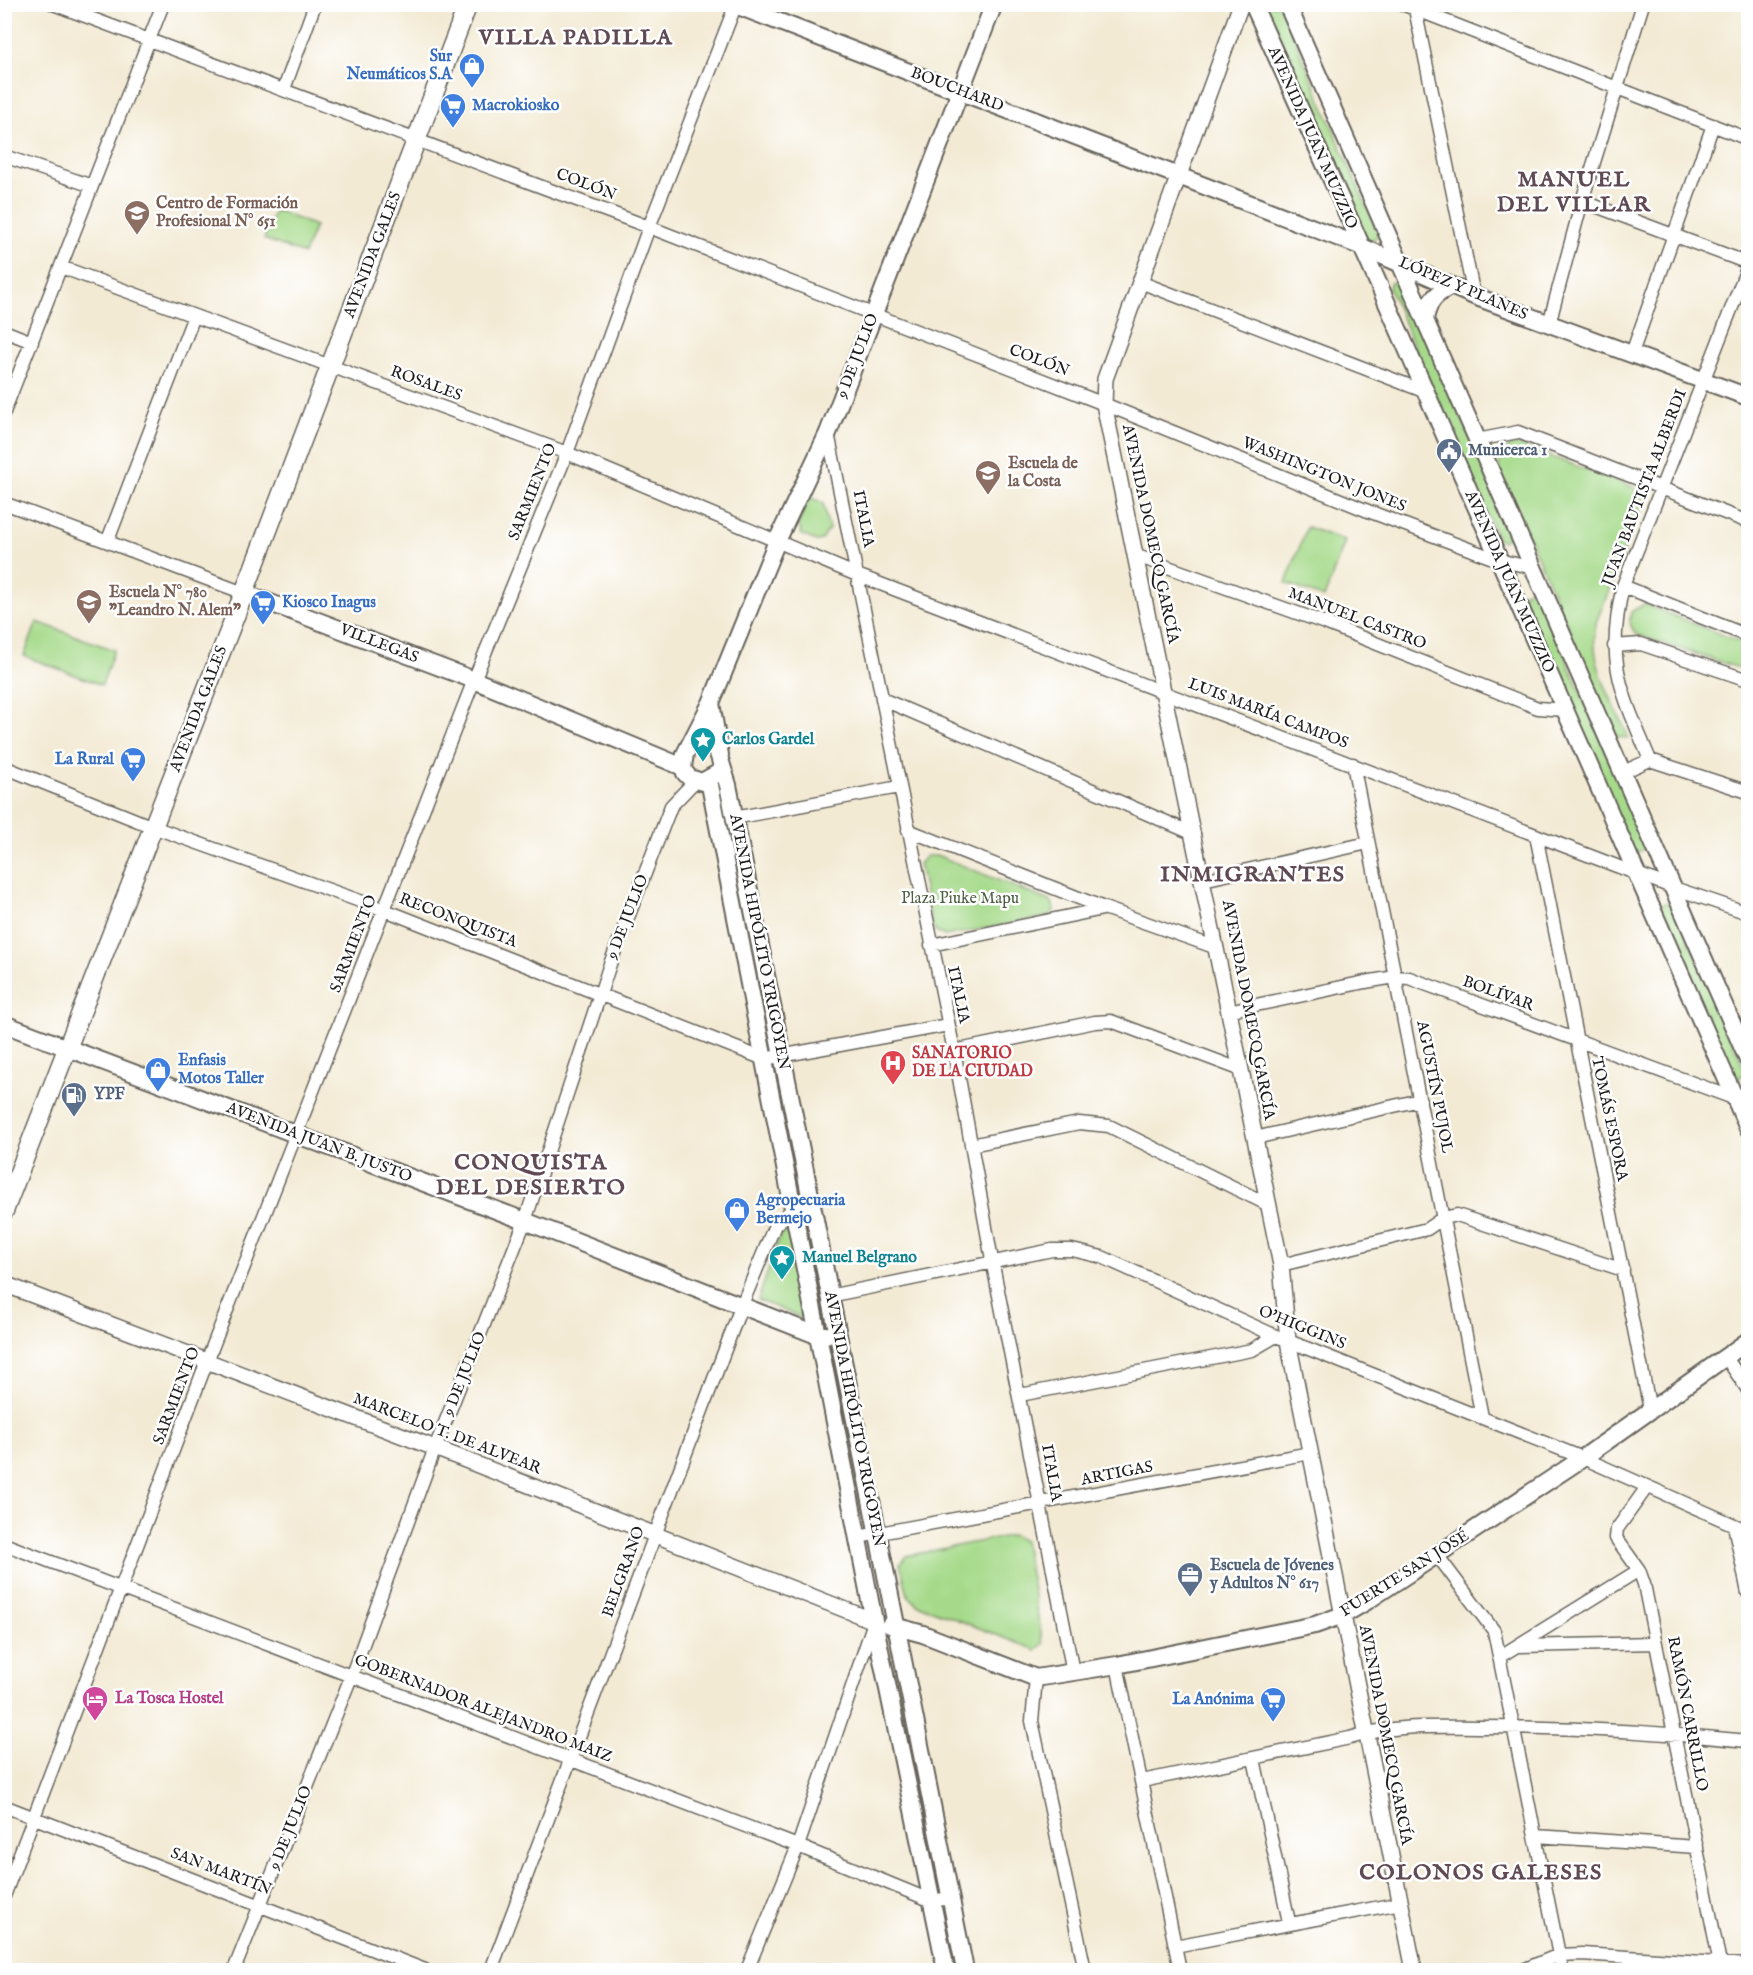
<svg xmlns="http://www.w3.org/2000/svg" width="1753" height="1975" font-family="'IM FELL English',serif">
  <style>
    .green { fill: #a6da8a; stroke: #617b53; stroke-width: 1.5 }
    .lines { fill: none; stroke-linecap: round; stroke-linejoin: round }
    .minor-casing { stroke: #67645c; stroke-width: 15 }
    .tertiary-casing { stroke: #67645c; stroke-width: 18 }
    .secondary-casing { stroke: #67645c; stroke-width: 20 }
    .primary-casing { stroke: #67645c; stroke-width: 21 }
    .minor { stroke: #fff; stroke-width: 12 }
    .tertiary { stroke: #fff; stroke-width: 15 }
    .secondary { stroke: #fff; stroke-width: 16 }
    .primary { stroke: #fff; stroke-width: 18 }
    .labels { text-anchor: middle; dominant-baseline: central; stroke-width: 5; stroke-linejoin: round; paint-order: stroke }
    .shop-label { font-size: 16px; font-weight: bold; fill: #366cbe; stroke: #fff; text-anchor: start }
    .street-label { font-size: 16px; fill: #1c1c1c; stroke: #fff }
    .education-label { font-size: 16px; font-weight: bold; fill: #785e54; stroke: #fff; text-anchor: start }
    .service-label { font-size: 16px; font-weight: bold; fill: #4e5e75; stroke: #fff; text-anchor: start }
    .culture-label { font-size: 16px; font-weight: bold; fill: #0d838f; stroke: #fff; text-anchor: start }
    .park-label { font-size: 16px; fill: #4c5e42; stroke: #fff }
    .health-label { font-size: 16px; font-weight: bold; fill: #be3a42; stroke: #fff; text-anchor: start }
    .hotel-label { font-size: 16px; font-weight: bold; fill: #b23c85; stroke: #fff; text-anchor: start }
    .district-label { font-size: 22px; font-weight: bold; letter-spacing: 1.5px; fill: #604a54; stroke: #fff }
  </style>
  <rect width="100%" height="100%" fill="#fff"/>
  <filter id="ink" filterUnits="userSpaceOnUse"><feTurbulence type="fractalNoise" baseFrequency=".0167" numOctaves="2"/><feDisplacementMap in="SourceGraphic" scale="12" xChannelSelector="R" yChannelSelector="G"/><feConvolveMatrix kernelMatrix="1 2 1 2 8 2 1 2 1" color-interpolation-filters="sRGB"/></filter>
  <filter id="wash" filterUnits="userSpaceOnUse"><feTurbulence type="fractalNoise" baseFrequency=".008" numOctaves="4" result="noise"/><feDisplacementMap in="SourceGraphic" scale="24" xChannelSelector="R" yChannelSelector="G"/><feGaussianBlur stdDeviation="1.35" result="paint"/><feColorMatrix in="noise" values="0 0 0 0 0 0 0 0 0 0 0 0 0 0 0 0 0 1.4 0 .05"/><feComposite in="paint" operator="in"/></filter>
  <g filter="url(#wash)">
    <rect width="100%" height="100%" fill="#f3ead4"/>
    <!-- green -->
    <path class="green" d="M 1263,5 L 1280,5 L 1378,233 L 1376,238 L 1371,241 L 1365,239 Z
      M 275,210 L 315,226 L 304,254 L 264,239 Z
      M 1398,281 L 1404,285 L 1511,533 L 1503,541 L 1498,539 L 1389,288 L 1390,283 Z
      M 1517,444 L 1633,487 L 1643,495 L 1644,501 L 1596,623 C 1588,664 1613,701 1629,738 L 1616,737 L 1499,469 C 1499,456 1504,447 1517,444 Z
      M 812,498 L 823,503 L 829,529 L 822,540 L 816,541 L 802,535 L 798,524 L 808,500 Z
      M 1307,527 L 1345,541 L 1324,598 L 1286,583 Z
      M 1532,589 L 1538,593 L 1646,844 L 1644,849 L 1638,852 L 1632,850 L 1523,597 L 1524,592 Z
      M 1644,604 L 1748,645 L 1748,671 L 1637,635 C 1630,627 1629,622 1631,612 Z
      M 37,622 L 114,650 L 102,685 L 24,656 Z
      M 723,795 L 772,1042 L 768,1043 L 719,796 Z
      M 926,856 L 939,856 L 1052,902 L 1054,910 L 1050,916 L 945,936 L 936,932 L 932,925 L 919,864 Z
      M 1668,902 L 1674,906 L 1745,1070 L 1743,1075 L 1738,1078 L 1732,1076 L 1659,910 L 1660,905 Z
      M 784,1232 L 787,1232 L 790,1237 L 806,1312 L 802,1318 L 758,1300 L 780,1235 Z
      M 834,1358 L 866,1515 L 862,1516 L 830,1359 Z
      M 1012,1535 L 1024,1541 L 1043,1644 L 1036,1650 L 917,1604 L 908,1595 L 900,1564 L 906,1556 Z
      M 898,1670 L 941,1886 L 937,1886 L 894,1671 Z"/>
  </g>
  <g filter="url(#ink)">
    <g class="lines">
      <!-- minor casing -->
      <g class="minor-casing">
        <path id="minor" d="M 53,4 L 649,227 L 1104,404 L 1368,511 L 1498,560 L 1534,568
          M 1402,4 L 1748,139
          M 1414,4 L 1474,296
          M 1747,4 L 1748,5
          M 284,89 L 315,4
          M 4,156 L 92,186
          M 1582,201 L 1748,263
          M 61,267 L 567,453 L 857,575 L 1674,888 L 1748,913
          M 1140,282 L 1426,392
          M 1549,324 L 1582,201 L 1643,4
          M 4,331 L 32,342
          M 1632,353 L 1713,125
          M 4,412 L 163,4
          M 828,433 L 955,1056 L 992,1260 L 1073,1672
          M 1477,440 L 1518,432 L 1748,522
          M 4,503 L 244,593
          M 108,540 L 194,316
          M 1137,556 L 1325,623 L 1538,708 L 1565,710
          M 1623,586 L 1748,636
          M 1614,646 L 1641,644 L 1748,680
          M 882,699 L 1194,834
          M 1650,760 C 1621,690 1605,663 1623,586 L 1748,266
          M 1353,764 L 1482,1417
          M 4,767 L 153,827 L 385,910 L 764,1059 L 948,1025
          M 1623,772 L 1650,760 L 1748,792
          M 734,818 L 899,787
          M 908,830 L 1104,908 L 1217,948
          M 1536,835 L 1650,1410
          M 1203,880 L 1368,843
          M 931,945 L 1103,909
          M 1228,1011 L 1365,982 L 1395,977 L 1409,978 L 1736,1099 L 1748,1094
          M 954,1051 L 1095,1022 L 1111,1021 L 1239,1069
          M 1255,1138 L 1420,1100
          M 971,1145 L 1079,1123 L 1109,1126 L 1269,1205
          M 1281,1265 L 1427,1229 L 1443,1218 L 1457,1215 L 1623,1270
          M 829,1296 L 1052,1250 L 1072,1250 L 1102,1257 L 1276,1336 L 1583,1458 L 1748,1531
          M 1725,1356 L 1748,1390
          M 1020,1395 L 1252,1350 L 1276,1336
          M 1647,1487 L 1617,1529 L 1616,1538 L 1639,1570 L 1644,1584 L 1720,1964
          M 1734,1525 L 1748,1593
          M 858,1537 L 1310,1453
          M 4,1544 L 798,1846 L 932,1901 L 950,1898
          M 1437,1555 L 1494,1631 L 1562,1970
          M 1519,1646 L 1656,1643
          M 1499,1657 L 1639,1570
          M 1117,1665 L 1180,1970
          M 1036,1678 L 1032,1721 L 1085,1970
          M 1254,1759 L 1289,1922
          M 1142,1781 L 1350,1738 C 1393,1724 1438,1727 1482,1727 C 1571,1727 1660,1732 1748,1741
          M 4,1806 L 425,1970
          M 1536,1836 L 1697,1847
          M 4,1896 L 207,1361 L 474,680 L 567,453 L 649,227 L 736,4
          M 1175,1946 L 1401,1903
          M 234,1970 L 351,1677 L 435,1448 L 525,1221 L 610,964 L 671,806 L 695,781
          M 491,1970 L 741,1307 L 775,1225 L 793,1209 L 812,1206
          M 747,1970 L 798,1846 L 874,1622
          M 1523,1970 L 1559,1955 L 1582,1954 L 1748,1965"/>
      </g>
      <!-- tertiary casing -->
      <g class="tertiary-casing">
        <path id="tertiary" d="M 1241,4 L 1105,379 L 1104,404 L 1281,1265 L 1288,1341 L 1414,1970
          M 4,1284 L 435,1448 L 874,1621"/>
      </g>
      <!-- secondary casing -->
      <g class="secondary-casing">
        <path id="secondary" d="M 733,4 L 1360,246 L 1474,296 L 1748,397
          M 1253,4 L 1379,285 L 1748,1128
          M 1287,4 L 1748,1060
          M 1425,319 C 1429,300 1435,294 1452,286
          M 244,593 L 474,680 L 683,767
          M 711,703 L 720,755
          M 688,748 C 698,742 707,742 717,750 L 728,785 L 965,1970
          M 718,773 L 702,782 L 690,778 L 685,773 L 683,767 L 685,754 L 711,703 L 777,541 L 828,433 L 994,4
          M 709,780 L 874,1621 L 946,1970
          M 4,1024 L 525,1221 L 819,1336 L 826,1335
          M 890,1625 L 923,1634 L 1036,1678 L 1117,1665 L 1315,1625 L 1343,1615 L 1367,1601 L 1583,1458 L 1748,1341"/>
      </g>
      <!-- primary casing -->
      <g class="primary-casing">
        <path id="primary" d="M 4,1211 L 244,593 L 468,4"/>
      </g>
      <!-- minor -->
      <use href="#minor" class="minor"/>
      <!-- tertiary -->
      <use href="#tertiary" class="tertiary"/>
      <!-- secondary -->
      <use href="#secondary" class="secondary"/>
      <!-- primary -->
      <use href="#primary" class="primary"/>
    </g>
  </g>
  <!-- icons -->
  <defs>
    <g id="shop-pin" transform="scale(1.35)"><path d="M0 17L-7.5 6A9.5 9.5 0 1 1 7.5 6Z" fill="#3f7fe0" stroke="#fff"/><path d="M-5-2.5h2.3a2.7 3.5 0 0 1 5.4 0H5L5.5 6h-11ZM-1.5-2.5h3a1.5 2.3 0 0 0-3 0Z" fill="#fff"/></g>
    <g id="supermarket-pin" transform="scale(1.35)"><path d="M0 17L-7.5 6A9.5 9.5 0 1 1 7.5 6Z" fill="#3f7fe0" stroke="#fff"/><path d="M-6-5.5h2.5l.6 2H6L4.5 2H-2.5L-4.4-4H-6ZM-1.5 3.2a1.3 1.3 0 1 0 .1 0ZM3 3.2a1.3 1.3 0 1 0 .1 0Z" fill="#fff"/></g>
    <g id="school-pin" transform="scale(1.35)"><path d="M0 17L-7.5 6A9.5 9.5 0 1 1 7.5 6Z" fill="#8d6e63" stroke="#fff"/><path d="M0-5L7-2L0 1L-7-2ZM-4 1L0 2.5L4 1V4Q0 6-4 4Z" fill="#fff"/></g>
    <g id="civic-pin" transform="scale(1.35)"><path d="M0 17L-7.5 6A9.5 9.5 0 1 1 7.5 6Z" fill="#5c6f8a" stroke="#fff"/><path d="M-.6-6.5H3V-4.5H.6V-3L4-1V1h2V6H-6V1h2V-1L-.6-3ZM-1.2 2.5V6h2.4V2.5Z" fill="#fff"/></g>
    <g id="sight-pin" transform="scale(1.35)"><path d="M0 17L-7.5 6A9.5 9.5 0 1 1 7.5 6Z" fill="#0f9aa8" stroke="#fff"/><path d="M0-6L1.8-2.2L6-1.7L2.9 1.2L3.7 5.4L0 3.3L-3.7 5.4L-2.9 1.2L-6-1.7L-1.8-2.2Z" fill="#fff"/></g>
    <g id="hospital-pin" transform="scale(1.35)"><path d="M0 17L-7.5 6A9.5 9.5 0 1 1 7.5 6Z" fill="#e0444e" stroke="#fff"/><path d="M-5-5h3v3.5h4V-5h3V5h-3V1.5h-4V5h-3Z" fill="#fff"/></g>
    <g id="fuel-pin" transform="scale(1.35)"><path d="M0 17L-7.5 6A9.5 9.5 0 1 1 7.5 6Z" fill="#5c6f8a" stroke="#fff"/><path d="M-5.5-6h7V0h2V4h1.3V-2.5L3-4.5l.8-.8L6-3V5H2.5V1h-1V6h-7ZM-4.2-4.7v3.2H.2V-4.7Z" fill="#fff"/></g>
    <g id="office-pin" transform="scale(1.35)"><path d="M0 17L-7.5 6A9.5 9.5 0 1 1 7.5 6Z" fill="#5c6f8a" stroke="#fff"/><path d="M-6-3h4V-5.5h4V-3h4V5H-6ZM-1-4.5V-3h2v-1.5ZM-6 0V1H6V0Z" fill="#fff"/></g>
    <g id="hotel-pin" transform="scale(1.35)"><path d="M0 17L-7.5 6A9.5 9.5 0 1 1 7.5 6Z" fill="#d1479c" stroke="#fff"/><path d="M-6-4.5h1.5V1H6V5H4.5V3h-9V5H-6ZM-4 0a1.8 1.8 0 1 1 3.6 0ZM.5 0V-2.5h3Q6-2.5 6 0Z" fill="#fff"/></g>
  </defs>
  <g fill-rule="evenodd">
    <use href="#shop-pin" x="472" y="66"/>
    <use href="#supermarket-pin" x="453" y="106"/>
    <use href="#school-pin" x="137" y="213"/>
    <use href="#civic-pin" x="1449" y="451"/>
    <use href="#school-pin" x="988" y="473"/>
    <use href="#school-pin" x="89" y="602"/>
    <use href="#supermarket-pin" x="263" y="603"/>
    <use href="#sight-pin" x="703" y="740"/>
    <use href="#supermarket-pin" x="133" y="760"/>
    <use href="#hospital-pin" x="893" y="1063"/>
    <use href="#shop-pin" x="158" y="1070"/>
    <use href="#fuel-pin" x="74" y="1095"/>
    <use href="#shop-pin" x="737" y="1210"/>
    <use href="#sight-pin" x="782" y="1258"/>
    <use href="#office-pin" x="1190" y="1575"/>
    <use href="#hotel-pin" x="95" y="1699"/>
    <use href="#supermarket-pin" x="1273" y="1700"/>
  </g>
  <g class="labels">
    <!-- shop labels -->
    <g class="shop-label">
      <text x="452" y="57" text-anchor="end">Sur<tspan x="452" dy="18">Neumáticos S.A</tspan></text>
      <text x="472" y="106">Macrokiosko</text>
      <text x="282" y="603">Kiosco Inagus</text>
      <text x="114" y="760" text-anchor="end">La Rural</text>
      <text x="178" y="1061">Enfasis<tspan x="178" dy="18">Motos Taller</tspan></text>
      <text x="756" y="1201">Agropecuaria<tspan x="756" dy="18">Bermejo</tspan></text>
      <text x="1254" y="1700" text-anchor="end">La Anónima</text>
    </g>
    <!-- street labels -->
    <g class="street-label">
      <text transform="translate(957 90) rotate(21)">BOUCHARD</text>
      <text transform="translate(1312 138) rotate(66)">AVENIDA JUAN MUZZIO</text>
      <text transform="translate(586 185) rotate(21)">COLÓN</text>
      <text transform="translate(373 255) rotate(-69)">AVENIDA GALES</text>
      <text transform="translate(1463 289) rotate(23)">LÓPEZ Y PLANES</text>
      <text transform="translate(858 356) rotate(-69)">9 DE JULIO</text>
      <text transform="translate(1039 361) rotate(21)">COLÓN</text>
      <text transform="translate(426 384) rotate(20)">ROSALES</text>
      <text transform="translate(1324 475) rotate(22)">WASHINGTON JONES</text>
      <text transform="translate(1645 488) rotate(-69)">JUAN BAUTISTA ALBERDI</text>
      <text transform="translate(533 492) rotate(-68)">SARMIENTO</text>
      <text transform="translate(863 519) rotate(79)">ITALIA</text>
      <text transform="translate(1150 534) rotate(78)">AVENIDA DOMECQ GARCÍA</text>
      <text transform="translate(1509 582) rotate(66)">AVENIDA JUAN MUZZIO</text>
      <text transform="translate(1357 619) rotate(21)">MANUEL CASTRO</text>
      <text transform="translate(379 644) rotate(21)">VILLEGAS</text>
      <text transform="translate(199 709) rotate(-69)">AVENIDA GALES</text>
      <text transform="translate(1268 714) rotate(21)">LUIS MARÍA CAMPOS</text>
      <text transform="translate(628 917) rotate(-69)">9 DE JULIO</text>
      <text transform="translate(458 921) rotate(21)">RECONQUISTA</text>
      <text transform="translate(759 942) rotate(79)">AVENIDA HIPÓLITO YRIGOYEN</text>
      <text transform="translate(354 944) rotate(-69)">SARMIENTO</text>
      <text transform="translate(1498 994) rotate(20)">BOLÍVAR</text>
      <text transform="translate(958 995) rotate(78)">ITALIA</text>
      <text transform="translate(1248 1010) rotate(79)">AVENIDA DOMECQ GARCÍA</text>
      <text transform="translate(1434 1087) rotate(79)">AGUSTÍN PUJOL</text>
      <text transform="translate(1609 1119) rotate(78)">TOMÁS ESPORA</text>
      <text transform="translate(319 1143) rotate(21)">AVENIDA JUAN B. JUSTO</text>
      <text transform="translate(1302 1328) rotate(22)">O'HIGGINS</text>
      <text transform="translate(465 1374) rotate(-68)">9 DE JULIO</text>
      <text transform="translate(177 1396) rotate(-69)">SARMIENTO</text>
      <text transform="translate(854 1419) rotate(79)">AVENIDA HIPÓLITO YRIGOYEN</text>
      <text transform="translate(447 1434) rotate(21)">MARCELO T. DE ALVEAR</text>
      <text transform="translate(1051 1473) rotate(80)">ITALIA</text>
      <text transform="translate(1117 1474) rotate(-11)">ARTIGAS</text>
      <text transform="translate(624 1572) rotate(-70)">BELGRANO</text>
      <text transform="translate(1405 1574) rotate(-32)">FUERTE SAN JOSÉ</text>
      <text transform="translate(483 1709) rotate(21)">GOBERNADOR ALEJANDRO MAIZ</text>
      <text transform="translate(1687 1714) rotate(79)">RAMÓN CARRILLO</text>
      <text transform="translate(1385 1735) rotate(79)">AVENIDA DOMECQ GARCÍA</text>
      <text transform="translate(291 1828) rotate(-68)">9 DE JULIO</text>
      <text transform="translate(221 1872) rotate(21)">SAN MARTÍN</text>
    </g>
    <!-- education labels -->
    <g class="education-label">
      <text x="156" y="204">Centro de Formación<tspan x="156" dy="18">Profesional N° 651</tspan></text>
      <text x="1008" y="464">Escuela de<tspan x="1008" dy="18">la Costa</tspan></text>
      <text x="109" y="593">Escuela N° 780<tspan x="109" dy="18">"Leandro N. Alem"</tspan></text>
    </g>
    <!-- service labels -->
    <g class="service-label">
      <text x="1468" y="451">Municerca 1</text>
      <text x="94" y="1095">YPF</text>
      <text x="1210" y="1566">Escuela de Jóvenes<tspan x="1210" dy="18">y Adultos N° 617</tspan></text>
    </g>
    <!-- culture labels -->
    <g class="culture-label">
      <text x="722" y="740">Carlos Gardel</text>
      <text x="802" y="1258">Manuel Belgrano</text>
    </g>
    <!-- park labels -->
    <g class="park-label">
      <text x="960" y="899">Plaza Piuke Mapu</text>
    </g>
    <!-- health labels -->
    <g class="health-label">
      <text x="912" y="1054">SANATORIO<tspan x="912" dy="18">DE LA CIUDAD</tspan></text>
    </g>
    <!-- hotel labels -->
    <g class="hotel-label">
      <text x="115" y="1699">La Tosca Hostel</text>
    </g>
    <!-- district labels -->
    <g class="district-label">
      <text x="576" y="38">VILLA PADILLA</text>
      <text x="1574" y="180">MANUEL<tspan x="1574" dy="25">DEL VILLAR</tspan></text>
      <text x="1253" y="875">INMIGRANTES</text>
      <text x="531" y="1163">CONQUISTA<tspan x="531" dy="25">DEL DESIERTO</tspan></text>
      <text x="1481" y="1873">COLONOS GALESES</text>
    </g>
  </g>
  <!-- margin -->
  <rect width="1753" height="1975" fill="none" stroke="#fff" stroke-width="24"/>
</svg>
